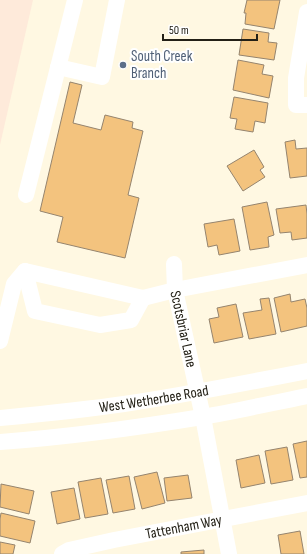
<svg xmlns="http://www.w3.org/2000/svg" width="307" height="554" font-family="'Sofia Sans Condensed',sans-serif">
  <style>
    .commercial { fill: #feeada }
    .building { fill: #f3c37e; stroke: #95846e }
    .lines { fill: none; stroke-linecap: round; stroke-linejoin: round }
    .minor { stroke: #fff; stroke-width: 16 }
    .service-dot { fill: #5c6f8a; stroke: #fff; stroke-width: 1.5 }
    .labels { text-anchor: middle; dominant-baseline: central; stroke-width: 4; stroke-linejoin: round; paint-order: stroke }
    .service-label { font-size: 15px; fill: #4e5e75; stroke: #fff; text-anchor: start }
    .street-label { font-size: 15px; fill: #232016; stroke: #fff }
  </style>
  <rect width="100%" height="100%" fill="#fff8e2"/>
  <!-- commercial -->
  <path class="commercial" d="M 0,0 L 33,0 L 0,145 Z"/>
  <!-- building -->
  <path class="building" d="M 247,0 L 280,0 L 274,29 L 245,24 L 246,13 L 244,13 Z
    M 243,29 L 269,33 L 268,42 L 277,43 L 274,60 L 239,55 Z
    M 238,60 L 264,65 L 262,74 L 273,76 L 269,98 L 233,90 Z
    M 70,82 L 82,85 L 73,123 L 101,130 L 105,115 L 133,122 L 132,128 L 143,131 L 128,195 L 139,198 L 125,258 L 57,242 L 63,217 L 40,211 Z
    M 234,97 L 268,103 L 265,123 L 255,121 L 253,132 L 235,129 L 237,119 L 230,118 Z
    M 295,140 L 296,149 L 307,148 L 307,176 L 290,178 L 285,142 Z
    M 254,150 L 264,167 L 260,170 L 265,177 L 243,191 L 227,166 Z
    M 267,202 L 274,235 L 268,237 L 269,247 L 250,250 L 242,207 Z
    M 306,205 L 307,214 L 307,238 L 292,240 L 291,232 L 280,233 L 276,209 Z
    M 234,219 L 240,251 L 219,255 L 217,245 L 208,247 L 204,224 Z
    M 290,294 L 291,302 L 305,299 L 307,308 L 307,326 L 281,332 L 274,298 Z
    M 269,298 L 276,334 L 249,339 L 243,313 L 262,310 L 260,299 Z
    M 236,304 L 243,337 L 214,343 L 209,319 L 219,317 L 217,308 Z
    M 307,441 L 307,477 L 300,478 L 293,444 Z
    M 287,447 L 293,480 L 271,484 L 265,451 Z
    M 259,455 L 265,483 L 241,488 L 236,460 Z
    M 157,472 L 165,503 L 142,509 L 134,477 Z
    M 188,475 L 192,498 L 167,501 L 164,478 Z
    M 129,476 L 135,509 L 113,513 L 106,480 Z
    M 101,478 L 108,514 L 85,518 L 78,482 Z
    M 1,484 L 34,491 L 29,514 L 0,507 Z
    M 74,488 L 80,519 L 57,524 L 51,492 Z
    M 1,513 L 35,521 L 30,543 L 0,536 L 0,519 Z
    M 300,531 L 304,554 L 281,554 L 278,535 Z
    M 0,542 L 15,545 L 13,554 L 0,554 Z
    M 204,550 L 204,554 L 181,554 L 181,552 Z"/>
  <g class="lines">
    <!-- minor -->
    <g class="minor">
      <path d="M 307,12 L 296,78 L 296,105 L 307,105"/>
      <path d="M 58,67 L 102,77 L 117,0"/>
      <path d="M 26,195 L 75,0"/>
      <path id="s1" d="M 174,264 L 175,290 L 203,417 L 229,554"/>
      <path d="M 25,271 L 35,311 L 100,325 L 131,320 L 143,298"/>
      <path d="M 0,341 L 14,284 L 25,271 L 143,298 L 175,290 L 307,265"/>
      <path id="s2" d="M 0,418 C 42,414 83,410 124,404 C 185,395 246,383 307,371"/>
      <path d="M 0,442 C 68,437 135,428 202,417 C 237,411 272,403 307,396"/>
      <path id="s3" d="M 62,554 L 69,550 L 114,540 L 307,503"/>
    </g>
  </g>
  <!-- markers -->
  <circle class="service-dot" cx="123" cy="65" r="4"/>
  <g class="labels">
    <!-- service labels -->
    <g class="service-label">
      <text x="131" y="56">South Creek<tspan x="131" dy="17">Branch</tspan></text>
    </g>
    <!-- street labels -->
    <g class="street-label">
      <text stroke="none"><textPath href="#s1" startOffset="66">Scotsbriar Lane</textPath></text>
      <text stroke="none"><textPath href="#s2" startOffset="155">West Wetherbee Road</textPath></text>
      <text stroke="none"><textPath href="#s3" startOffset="125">Tattenham Way</textPath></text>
    </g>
  </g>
  <!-- scale -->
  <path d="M163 34v6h94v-6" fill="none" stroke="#232016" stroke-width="2"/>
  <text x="169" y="34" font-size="12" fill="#232016" stroke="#ffffff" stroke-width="3" paint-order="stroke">50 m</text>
</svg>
